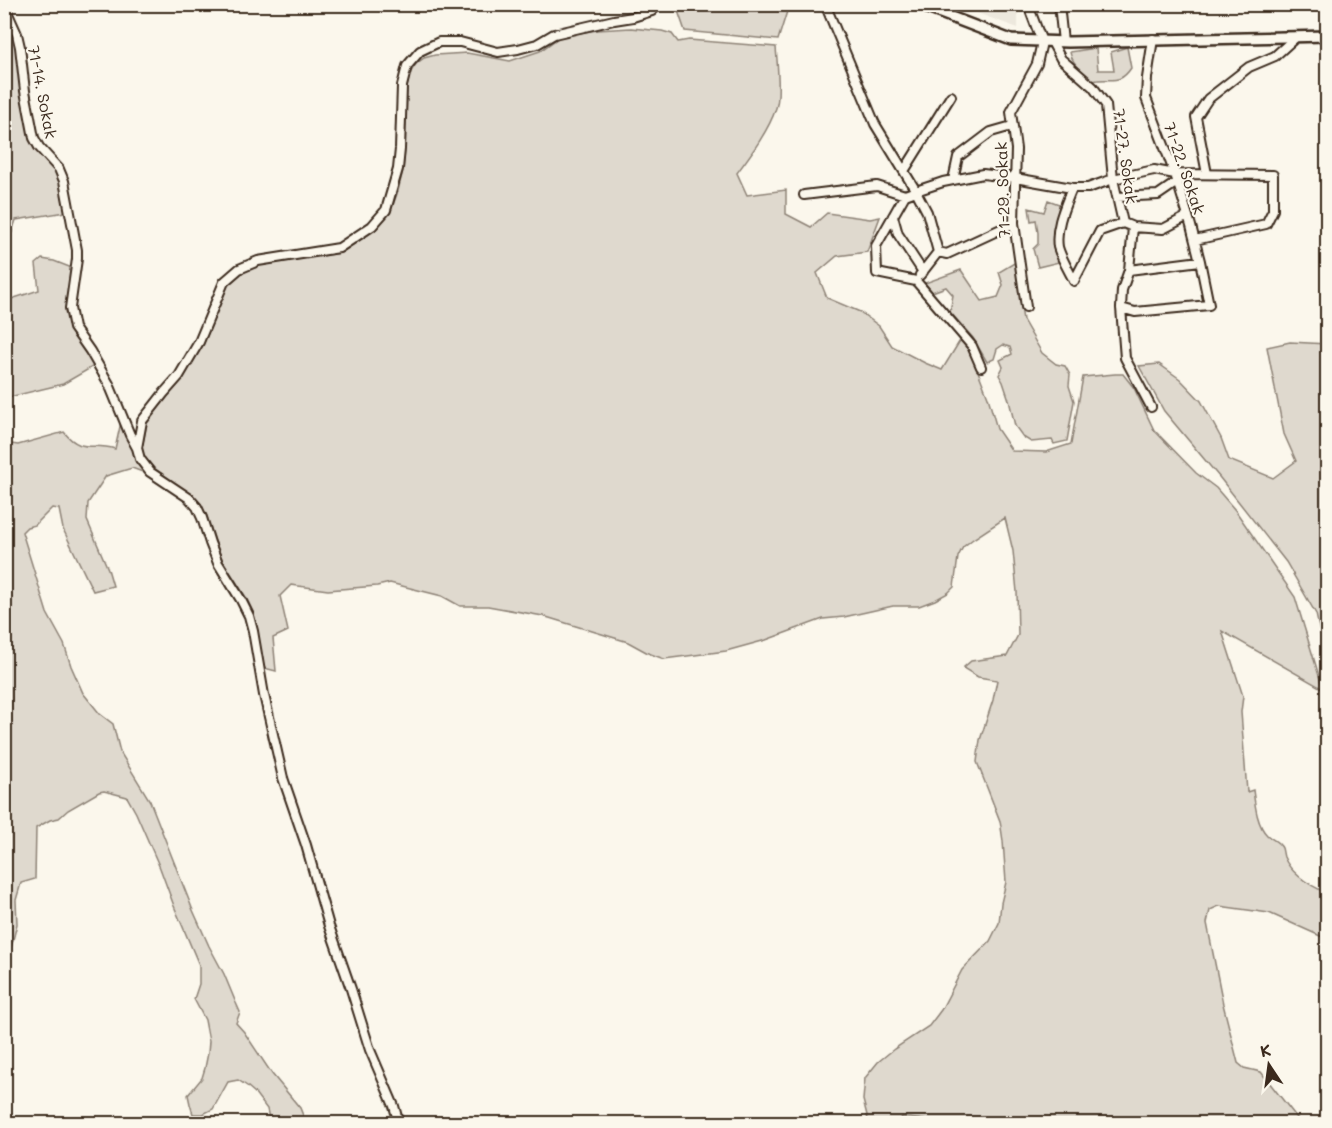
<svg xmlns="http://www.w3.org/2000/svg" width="1332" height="1128" font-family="Mali,sans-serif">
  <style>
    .built { fill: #ede8dd }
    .green { fill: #dfd9ce; stroke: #8d8276; stroke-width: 1.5 }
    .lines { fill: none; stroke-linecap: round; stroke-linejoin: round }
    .minor-casing { stroke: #3b2a1e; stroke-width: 12 }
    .tertiary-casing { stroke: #3b2a1e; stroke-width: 14 }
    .minor { stroke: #fbf7ec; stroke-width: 8 }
    .tertiary { stroke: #fbf7ec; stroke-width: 9 }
    .labels { text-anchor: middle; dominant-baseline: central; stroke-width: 4.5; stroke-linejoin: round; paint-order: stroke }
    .street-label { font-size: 16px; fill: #3b2a1e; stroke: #fbf7ec }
  </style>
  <rect width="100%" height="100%" fill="#fbf7ec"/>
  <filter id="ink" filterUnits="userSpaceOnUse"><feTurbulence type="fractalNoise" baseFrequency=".0167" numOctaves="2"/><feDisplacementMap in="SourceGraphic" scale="12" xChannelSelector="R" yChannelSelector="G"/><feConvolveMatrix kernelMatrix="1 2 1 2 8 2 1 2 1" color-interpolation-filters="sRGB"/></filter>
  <g filter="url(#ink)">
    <!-- built -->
    <path class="built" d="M 955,5 L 1018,5 L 1018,28 Z"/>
    <!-- green -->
    <path class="green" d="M 676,5 L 676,4 L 789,5 L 778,40 L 685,31 Z
      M 4,14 L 14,35 L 17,47 L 31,139 C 37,152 47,158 55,170 C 63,181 63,199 66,212 L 16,220 L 10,238 L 5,245 Z
      M 631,28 L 662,31 L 672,34 L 678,42 L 689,40 L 776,47 C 777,62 781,95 776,108 C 769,130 751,154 737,173 L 747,195 L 786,190 L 786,214 L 811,227 L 827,213 L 870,219 L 880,217 L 867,252 L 837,256 L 817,273 L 827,298 L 860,312 L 879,326 L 892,346 L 925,363 L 942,370 L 961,339 L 972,356 L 988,397 L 997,429 L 1012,451 L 1046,452 L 1071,444 L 1083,377 L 1115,374 L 1123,374 L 1134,388 L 1154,430 L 1196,473 L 1216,488 L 1235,510 L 1295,597 L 1323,689 L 1222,631 L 1243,696 L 1241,712 L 1247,792 L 1253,790 C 1255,805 1257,825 1267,835 C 1272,840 1279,841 1282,848 C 1283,851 1283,854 1284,857 C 1291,874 1311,886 1327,893 L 1327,939 L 1269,913 L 1219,906 L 1210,910 L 1207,923 L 1223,1004 L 1238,1063 L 1244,1068 L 1261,1072 L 1301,1123 L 930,1124 L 924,1120 L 902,1117 L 898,1123 L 869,1123 L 863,1100 L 865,1078 L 878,1062 L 894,1049 L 929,1026 L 941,1010 L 962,970 L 990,941 L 999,923 L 1001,903 L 1006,882 L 1003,841 L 1000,821 L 977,762 L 980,740 L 993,700 L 997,680 L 978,677 L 963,668 L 971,661 L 1007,656 L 1018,635 L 1017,592 L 1013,551 L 1005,518 L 973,539 L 963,547 L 958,557 L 954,587 L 948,593 L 935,600 L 919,606 L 893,606 L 844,617 L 823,619 L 766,640 L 726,651 L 664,659 L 648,653 L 628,642 L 543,616 L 488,606 L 460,606 L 442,596 L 390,583 L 377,586 L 328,590 L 291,585 L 280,596 L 288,631 L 273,638 L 276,671 L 264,668 L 254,614 L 246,597 L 223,561 L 215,541 L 207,516 L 201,504 L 192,495 L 154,468 L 144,457 L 142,448 L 147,423 L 168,396 L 183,379 L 203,345 L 228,285 L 242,273 L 259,265 L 341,253 L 376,229 L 390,213 L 398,191 L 403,170 L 405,150 L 407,87 L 410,73 L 416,64 L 424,58 L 435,55 L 467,53 L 510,61 L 540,51 L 561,36 L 597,30 Z
      M 1127,47 L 1131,68 C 1119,86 1111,77 1092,81 C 1083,72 1072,64 1070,52 L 1096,48 L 1098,70 L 1114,70 L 1111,52 Z
      M 1048,200 L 1059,204 L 1056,228 L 1059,262 L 1038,267 L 1033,249 L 1038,244 L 1038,233 L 1036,220 L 1031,221 L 1029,208 L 1044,212 Z
      M 42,259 L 54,261 L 72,268 L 71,329 L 94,366 L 63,384 L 9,397 L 5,422 L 5,301 L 39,290 L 36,264 Z
      M 1016,262 L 1021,293 L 1021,307 L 1023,320 L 1042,353 L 1056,364 L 1065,366 L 1070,375 L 1069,386 L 1074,401 L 1067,441 L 1054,444 L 1052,440 L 1031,442 L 1023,437 L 1015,426 L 1009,400 L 1003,382 L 999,375 L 1003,367 L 1000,360 L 1012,354 L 1010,347 L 1003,345 L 997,349 L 994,359 L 987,362 L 973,338 L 950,312 L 953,295 L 946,287 L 932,292 L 925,283 L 961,270 L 982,301 L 998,297 L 1003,285 L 999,272 Z
      M 1290,342 L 1327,344 L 1328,636 L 1321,637 L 1316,614 L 1286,562 L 1220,478 L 1164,411 L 1139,366 L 1159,364 L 1180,379 L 1201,401 L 1221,438 L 1229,460 L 1273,478 L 1296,461 L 1284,434 L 1267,347 Z
      M 121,422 L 148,474 L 132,468 L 106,476 L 88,503 L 87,520 L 108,569 L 113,586 L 93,591 L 63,529 L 59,509 L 52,508 L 35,525 L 27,527 L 22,532 L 47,613 L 64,644 L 71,666 L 83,693 L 100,714 L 113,724 L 120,752 L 150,801 L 192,908 L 209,946 L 224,974 L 236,1003 L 240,1012 L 236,1023 L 244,1032 L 272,1074 L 300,1108 L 306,1123 L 270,1123 L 267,1109 L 255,1093 L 247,1086 L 238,1080 L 228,1082 L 213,1109 L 203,1114 L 193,1114 L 190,1104 L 188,1095 L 202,1078 L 205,1068 L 208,1053 L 209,1041 L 205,1020 L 194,999 L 199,984 L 199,965 L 174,906 L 160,868 L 136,813 L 127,797 L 104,791 L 99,792 L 68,810 L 59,818 L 50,820 L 36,828 L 35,879 L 21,883 L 16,900 L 17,924 L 10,952 L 9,975 L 5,976 L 5,443 L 18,445 L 64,432 C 81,454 93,442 115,449 Z"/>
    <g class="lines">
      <!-- minor casing -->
      <g class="minor-casing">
        <path id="minor" d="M 825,4 L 875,124 L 916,191 L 927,212 L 938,252
          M 1059,4 L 1063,42
          M 4,5 L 17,34 L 20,47 L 25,91 L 34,138 L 39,147 L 59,169 L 64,181 L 77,250 L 77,259 L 70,308 L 74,328 L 90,351 L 109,384 L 130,435 L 137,448
          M 1052,42 L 1061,59 L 1093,87 L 1106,105 L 1113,179 L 1123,223
          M 904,171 L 951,96
          M 1207,174 L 1196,117 L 1208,99 L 1249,67 L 1275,56 L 1296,37
          M 953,180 L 958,157 L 991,132 L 1012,126
          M 1072,188 C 1065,206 1055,227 1058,247 C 1061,258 1069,271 1074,281
          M 804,195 L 877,186 L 905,195
          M 1117,197 L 1158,195 L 1177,182
          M 893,216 L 898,234 L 923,272
          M 1133,227 L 1129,270 L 1122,290 L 1121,308 L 1125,358 L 1151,407
          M 938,252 L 947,254 L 1014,223
          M 1129,270 L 1200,261
          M 920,275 L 938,252
          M 916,281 L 877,273 L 876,246 L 905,195 L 916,191 L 943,182 L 983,174 L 1015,178 L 1072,188 L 1088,188 L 1113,179 L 1154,170 L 1175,174 L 1273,175 L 1273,210 L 1266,224 L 1195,240
          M 916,281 L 972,346 L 981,367
          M 1074,281 L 1100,231 L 1123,223 L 1133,227 L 1163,229 L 1188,216
          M 1026,307 L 1014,223 L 1016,149 L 1011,112 L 1037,64 L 1042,42 L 1031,13 L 1030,4
          M 1121,308 L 1135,312 L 1209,305 L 1200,261 L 1191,226 L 1175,174 L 1146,98 L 1147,78 L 1153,39
          M 399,1124 L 394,1106 L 370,1050 L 351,989 L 329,926 L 306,845 L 283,778 L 264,695 L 253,631 L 249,616 L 241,600 L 218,563 L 210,543 L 202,518 L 197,507 L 189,498 L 150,472 L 140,459 L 137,448 L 142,421 L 164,393 L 179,376 L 199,342 L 224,282 L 239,269 L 258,261 L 339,248 L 372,226 L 386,210 L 398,169 L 400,149 L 402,86 L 407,66 L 420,51 L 439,42 L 460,42 L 498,52 L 518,49 L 537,44 L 554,34 L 614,20 L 633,17 L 652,11 L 658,4"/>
      </g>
      <!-- tertiary casing -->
      <g class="tertiary-casing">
        <path id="tertiary" d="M 917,4 L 1011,40 L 1068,42 L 1328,36"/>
      </g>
      <!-- minor -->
      <use href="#minor" class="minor"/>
      <!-- tertiary -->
      <use href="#tertiary" class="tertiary"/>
    </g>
  </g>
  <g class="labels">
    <!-- street labels -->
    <g class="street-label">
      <text transform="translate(43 92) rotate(79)">71-14. Sokak</text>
      <text transform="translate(1126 156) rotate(82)">71-27. Sokak</text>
      <text transform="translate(1185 168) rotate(71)">71-22. Sokak</text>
      <text transform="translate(1002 190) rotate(-92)">71-29. Sokak</text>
    </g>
  </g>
  <!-- margin -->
  <rect width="1332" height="1128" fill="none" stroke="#fbf7ec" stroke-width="24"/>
  <rect x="12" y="12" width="1308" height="1104" fill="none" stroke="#3b2a1e" stroke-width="2" filter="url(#ink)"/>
  <!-- north arrow -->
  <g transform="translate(1269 1065) rotate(347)" stroke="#fbf7ec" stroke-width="4.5" paint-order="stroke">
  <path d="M0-4.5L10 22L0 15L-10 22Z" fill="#3b2a1e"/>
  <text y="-9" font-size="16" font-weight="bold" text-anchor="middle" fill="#3b2a1e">K</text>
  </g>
</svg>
